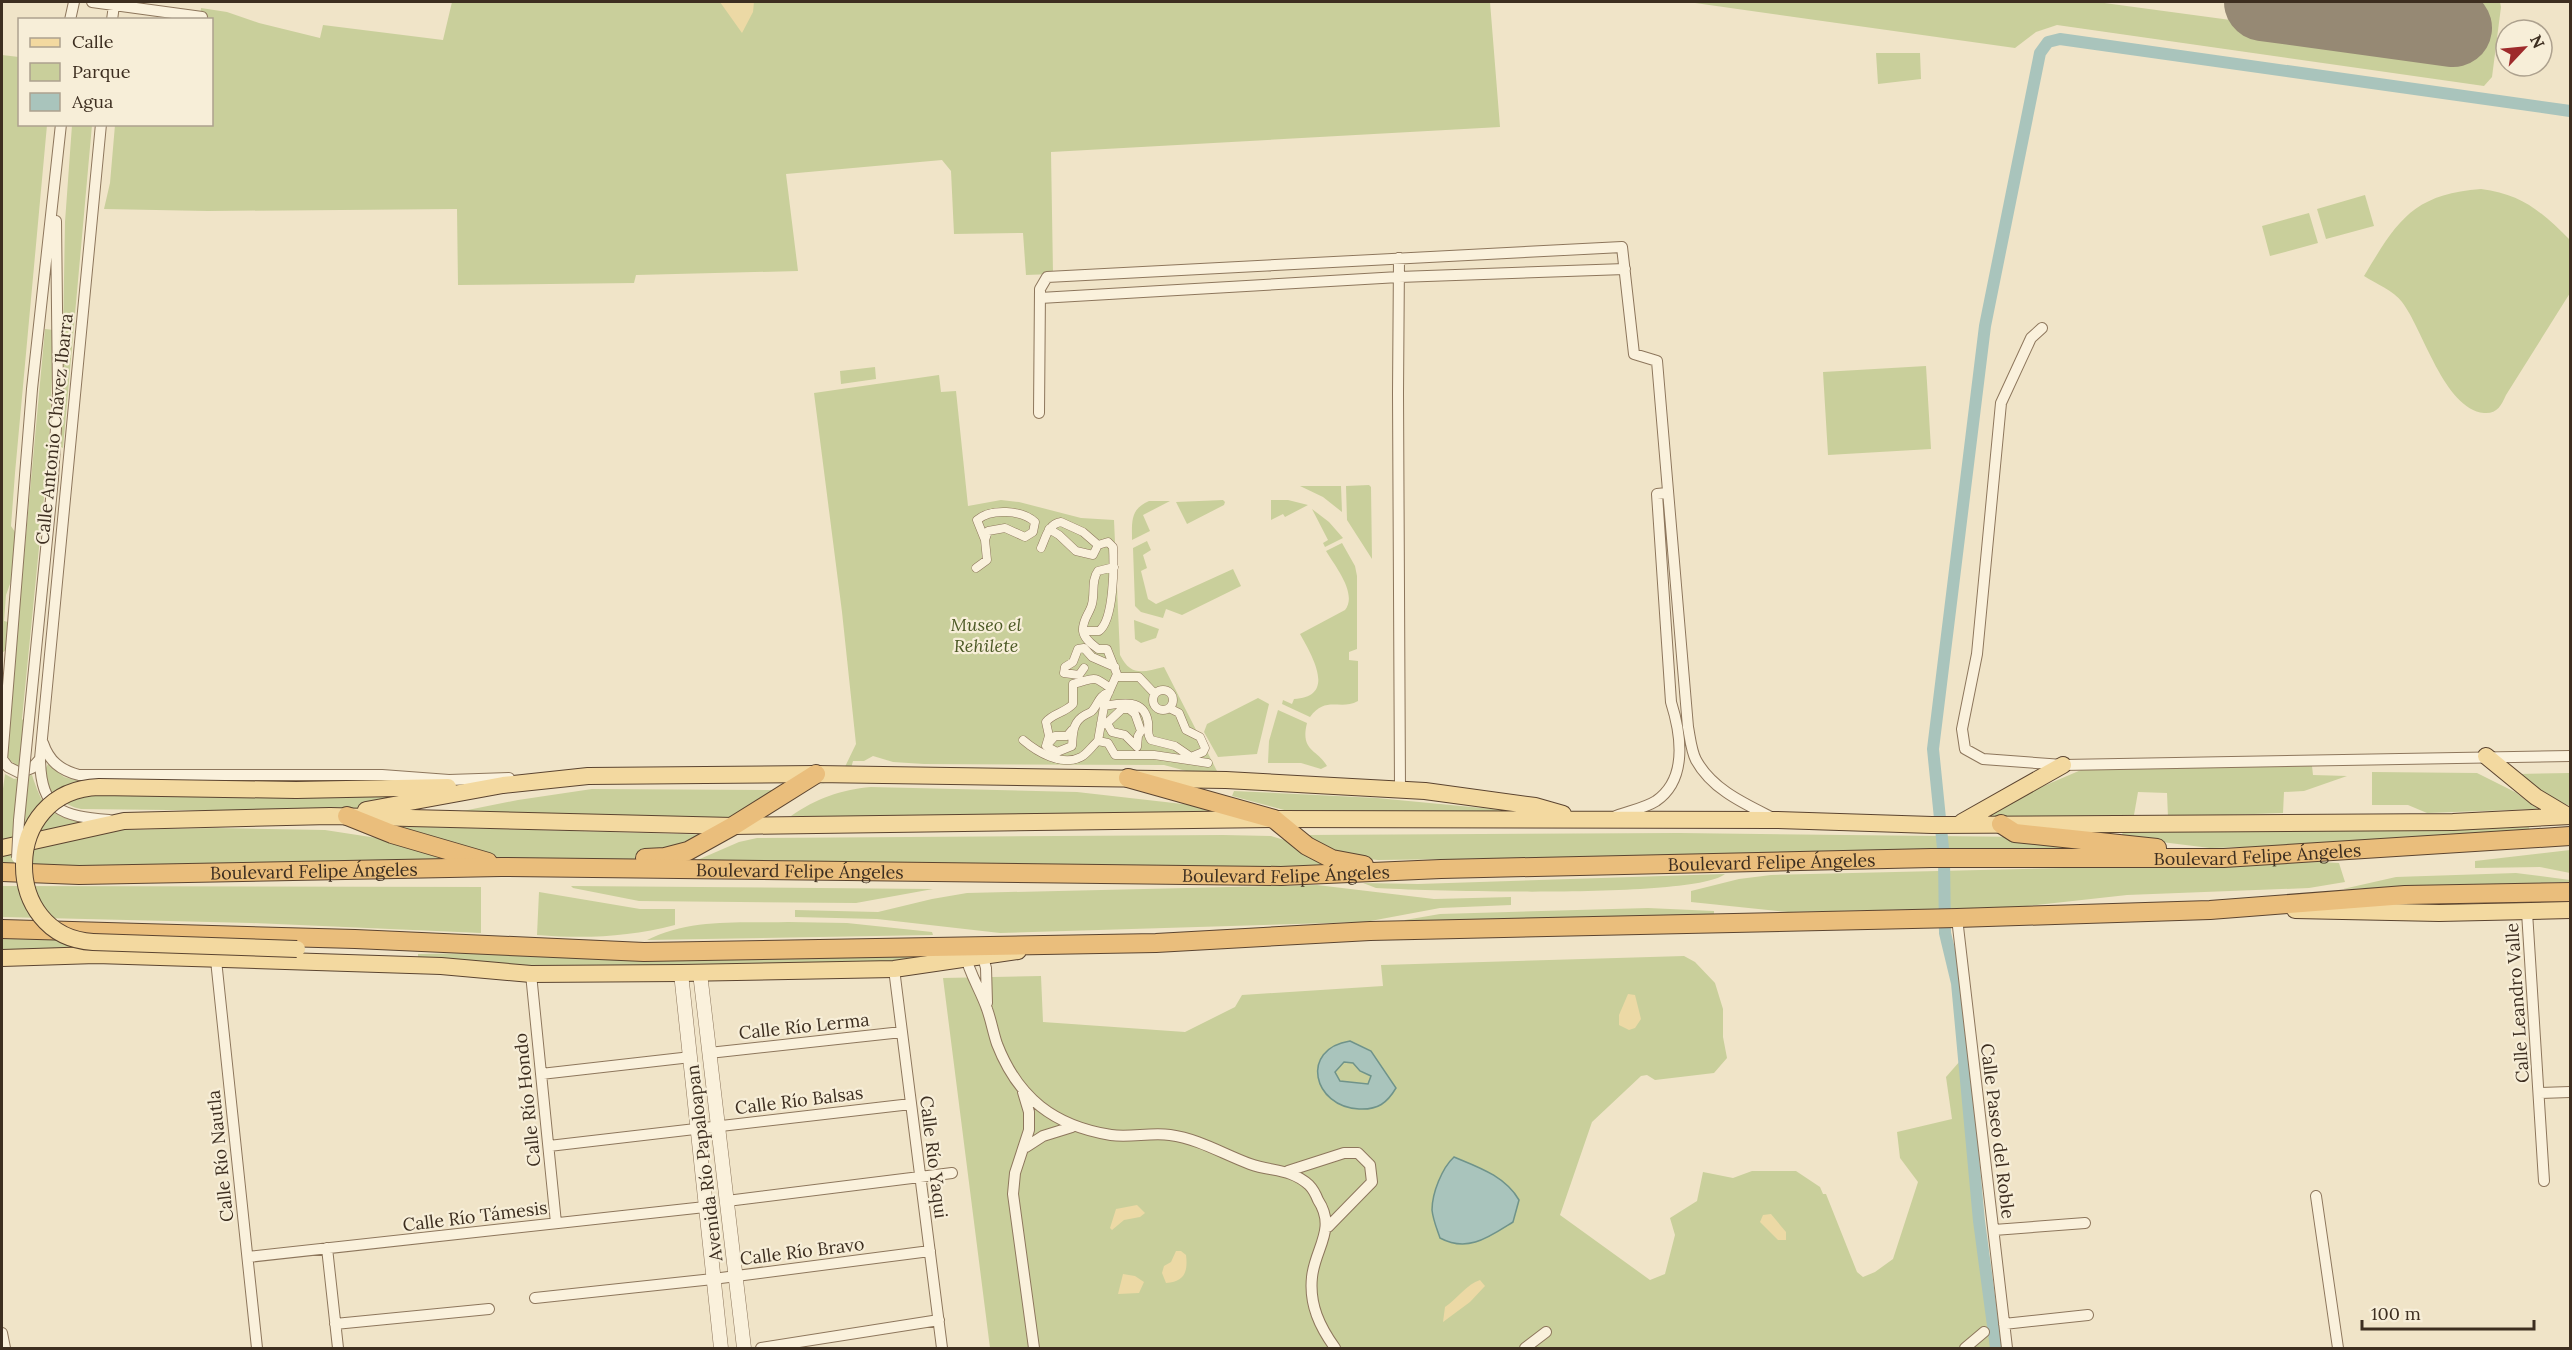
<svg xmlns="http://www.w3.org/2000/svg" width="2572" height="1350" font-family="Lora,serif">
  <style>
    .green { fill: #c9cf9b }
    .sand { fill: #ecd9a5 }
    .water { fill: #a9c4bc; stroke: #6f938a; stroke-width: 1.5; fill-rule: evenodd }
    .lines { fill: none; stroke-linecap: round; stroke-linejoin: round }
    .canal { stroke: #a9c4bc; stroke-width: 12 }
    .runway { stroke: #968974; stroke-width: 78 }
    .pedestrian-casing { stroke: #8d765c; stroke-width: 9 }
    .minor-casing { stroke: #8d765c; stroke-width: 12 }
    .tertiary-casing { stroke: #8d765c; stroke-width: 15 }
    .primary-casing { stroke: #5b4430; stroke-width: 18 }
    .trunk-casing { stroke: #5b4430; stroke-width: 20 }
    .pedestrian { stroke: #faf1dc; stroke-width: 8 }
    .minor { stroke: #faf1dc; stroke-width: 10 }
    .tertiary { stroke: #faf1dc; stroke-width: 14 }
    .primary { stroke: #f3d9a0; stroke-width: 16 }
    .trunk { stroke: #eabe7c; stroke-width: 18 }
    .minor-bridge-casing { stroke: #8d765c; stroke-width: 12; stroke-linecap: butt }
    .primary-bridge-casing { stroke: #5b4430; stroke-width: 18; stroke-linecap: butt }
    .minor-bridge { stroke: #faf1dc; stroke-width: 10 }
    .primary-bridge { stroke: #f3d9a0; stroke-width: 16 }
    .labels { text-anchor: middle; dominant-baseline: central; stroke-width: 4.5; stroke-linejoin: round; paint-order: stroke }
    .street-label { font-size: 18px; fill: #3d2e20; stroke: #f7eed8 }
    .park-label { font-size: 18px; font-style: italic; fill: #4d5a26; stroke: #f7eed8 }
  </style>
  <rect width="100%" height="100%" fill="#f0e4c8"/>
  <!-- green -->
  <path class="green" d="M 452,2 L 1490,2 L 1500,127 L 1051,152 L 1053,274 L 1026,275 L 1023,233 L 954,234 L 951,171 L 942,160 L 786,174 L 798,271 L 636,275 L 634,283 L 458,285 L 457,209 L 208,211 L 104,209 L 110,183 L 115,125 L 212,124 L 212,20 L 200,19 L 201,8 L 227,12 L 259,23 L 320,38 L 323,25 L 443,40 Z
    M 1688,2 L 2097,2 L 2452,50 L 2457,2 L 2500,2 L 2501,7 L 2492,77 L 2484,86 L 2057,25 L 2036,32 L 2015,48 Z
    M 1876,53 L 1920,53 L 1921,79 L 1878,84 Z
    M 2,55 L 19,57 L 20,124 L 47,125 L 15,473 L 11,526 L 15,532 L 14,573 L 6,595 L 4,621 L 8,622 C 13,633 13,646 2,653 Z
    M 72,125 L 92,125 L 63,448 L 61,447 L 65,222 Z
    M 2481,189 C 2522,194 2542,212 2570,240 L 2570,293 L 2506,395 C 2501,406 2497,414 2484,413 C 2444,409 2423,329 2402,302 C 2394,291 2375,283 2364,276 C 2397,221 2413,194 2481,189 Z
    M 2365,195 L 2374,226 L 2326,239 L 2317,209 Z
    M 2309,213 L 2318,243 L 2270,256 L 2262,226 Z
    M 45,329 L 54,330 L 49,447 L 22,719 L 30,729 L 20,765 L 16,765 L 7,758 L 6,751 Z
    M 1926,366 L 1931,449 L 1828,455 L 1823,372 Z
    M 875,367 L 876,379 L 841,384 L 840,371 Z
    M 939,375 L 941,392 L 956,391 L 968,506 L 1001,500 L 1019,502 L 1081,518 L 1114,520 L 1120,655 C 1131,677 1143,672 1164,667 L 1217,771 L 1190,772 L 1164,765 L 924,764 L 893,762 L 873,756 L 864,761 L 853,761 L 850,772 L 820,785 L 842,773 L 856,744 L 842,612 L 814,393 Z
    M 1369,485 L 1371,487 L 1372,559 L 1347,520 L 1346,486 Z
    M 1300,486 L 1341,486 L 1342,512 L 1323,497 Z
    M 1223,500 L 1225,502 L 1224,505 L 1187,524 L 1176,502 Z
    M 1271,500 L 1288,500 L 1308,505 L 1285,517 L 1283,514 L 1271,520 Z
    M 1149,501 L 1170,501 L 1143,515 L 1150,531 L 1132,540 C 1132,522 1130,509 1149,501 Z
    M 1312,509 L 1329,522 L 1343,538 L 1325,547 L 1323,543 L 1328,540 Z
    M 1147,541 L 1151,550 L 1143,555 L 1147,568 L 1141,571 L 1148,599 L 1156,604 L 1233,569 L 1241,586 L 1182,615 L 1166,609 L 1163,618 L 1141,612 L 1135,606 L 1133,548 Z
    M 1342,543 L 1355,566 L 1357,576 L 1357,649 L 1349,652 L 1349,660 L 1358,661 L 1358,701 C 1340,711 1326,695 1310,717 L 1282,704 L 1283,700 L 1292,704 L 1294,699 C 1338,697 1311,654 1300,634 L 1345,610 C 1358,594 1335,566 1326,551 Z
    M 1134,620 L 1159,629 L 1156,638 L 1141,643 L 1135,639 Z
    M 1258,698 L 1269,704 L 1257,754 L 1218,757 L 1204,732 L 1207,724 Z
    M 1278,710 L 1307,723 C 1300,751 1317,749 1327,766 L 1321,769 L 1301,763 L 1268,763 L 1269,741 Z
    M 48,764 L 64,777 L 75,780 L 184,781 L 431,796 L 336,812 L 81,809 C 62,805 35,786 48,764 Z
    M 2312,766 L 2313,775 L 2347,776 L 2304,791 L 2284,792 L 2283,813 L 2168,817 L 2167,793 L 2138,792 L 2134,815 L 1976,818 L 1976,815 L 2081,770 Z
    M 2372,772 L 2477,773 L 2515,792 L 2538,809 L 2427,813 L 2408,805 L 2372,805 Z
    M 2570,773 L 2570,806 L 2550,798 L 2518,774 Z
    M 5,774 L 14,779 L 32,775 C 42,805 47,815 80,822 L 2,841 L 2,796 Z
    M 871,787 L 1077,792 L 1218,808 L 1218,816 L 935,819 L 791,816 C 817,798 840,790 871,787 Z
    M 592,789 L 785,790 L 758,816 L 692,820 L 433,817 L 518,800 Z
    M 1234,791 L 1377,798 L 1524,812 L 1292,812 L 1232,796 Z
    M 390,826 L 717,835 L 661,859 L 538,862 L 498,860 Z
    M 2529,827 L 2531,835 L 2392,843 L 2210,848 L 2121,837 L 2123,832 Z
    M 216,828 L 325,830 L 377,838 L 467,866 L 2,868 L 2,856 L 117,830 Z
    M 1679,833 L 2028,837 L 2108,850 L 1378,860 C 1351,858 1328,850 1305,835 Z
    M 1223,835 L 1271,836 L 1291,842 L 1340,867 L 1303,869 L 686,865 L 739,842 L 757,838 Z
    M 2570,850 L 2570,873 L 2540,867 L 2475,868 L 2475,861 Z
    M 2320,862 L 2339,863 L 2345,882 L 2309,888 L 2127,895 L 2018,907 L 1788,912 L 1691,902 L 1691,891 L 1739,879 L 1771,875 Z
    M 2516,873 L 2570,880 L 2570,882 L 2343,889 L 2396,877 Z
    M 1725,874 C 1694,899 1429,891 1376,888 L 1363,883 L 1418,884 Z
    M 1317,885 L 1434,899 L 1511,897 L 1511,905 L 1440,908 L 1365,922 L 1000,933 L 877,919 L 795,917 L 795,910 L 878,912 L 932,899 L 967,893 Z
    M 2,886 L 481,887 L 481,933 L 252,923 L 2,917 Z
    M 571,886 L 933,889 L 856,903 L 639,901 L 573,888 Z
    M 539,892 L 640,909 L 675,909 L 675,925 C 628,937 585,939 537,935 Z
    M 1648,908 L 1714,911 L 1714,914 L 1404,922 L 1405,920 L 1440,914 Z
    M 788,922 L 847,923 L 932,932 L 933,935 L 647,940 C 690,918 741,923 788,922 Z
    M 2,933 L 89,939 L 91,954 L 2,951 Z
    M 482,953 L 961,953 L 893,965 L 592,971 L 418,958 L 418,954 Z
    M 1684,956 L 1695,962 L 1715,983 L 1723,1009 L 1723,1037 L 1727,1058 L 1714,1073 L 1655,1080 L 1647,1075 L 1641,1076 L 1592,1122 L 1560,1215 L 1650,1280 L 1665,1274 L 1675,1235 L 1670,1218 L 1697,1201 L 1703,1172 L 1733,1178 L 1752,1171 L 1796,1171 L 1820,1187 L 1823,1194 L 1826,1194 L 1857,1272 L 1863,1277 L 1875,1272 L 1893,1259 L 1918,1182 L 1900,1158 L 1897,1132 L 1952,1119 L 1946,1077 L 1960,1061 L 1992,1348 L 990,1348 L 943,978 L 1041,976 L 1043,1022 L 1185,1032 L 1235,1007 L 1242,995 L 1383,986 L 1381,965 Z"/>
  <!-- sand -->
  <path class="sand" d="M 720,2 L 754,2 L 753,12 L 742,33 Z
    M 1628,994 L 1635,995 L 1641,1019 L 1635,1028 L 1629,1030 L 1619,1025 L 1619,1015 Z
    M 1137,1205 L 1145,1213 L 1140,1217 L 1124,1220 L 1112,1230 L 1110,1228 L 1116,1209 Z
    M 1771,1214 L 1786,1232 L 1786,1240 L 1778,1240 L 1760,1222 L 1763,1215 Z
    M 1176,1251 L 1181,1251 L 1186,1255 C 1188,1271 1185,1282 1166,1283 L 1162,1273 L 1164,1266 L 1171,1262 Z
    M 1123,1274 L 1135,1276 L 1144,1282 L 1139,1293 L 1118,1294 Z
    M 1480,1280 L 1485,1286 L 1470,1302 L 1443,1322 L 1445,1307 C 1457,1299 1467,1284 1480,1280 Z"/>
  <!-- water -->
  <path class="water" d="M 1350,1041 L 1371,1051 L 1396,1088 C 1387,1103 1378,1110 1359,1109 C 1313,1107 1299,1049 1350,1041 ZM 1344,1062 L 1353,1063 L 1360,1071 L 1371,1076 L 1368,1084 L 1340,1081 L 1335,1072 Z
    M 1454,1157 C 1478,1167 1505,1176 1519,1200 L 1513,1222 C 1489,1237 1468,1253 1440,1238 C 1437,1229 1433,1220 1432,1210 C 1432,1193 1442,1168 1454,1157 Z"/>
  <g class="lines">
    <!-- canal -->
    <path class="canal" d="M 1996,1348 L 1979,1221 L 1957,983 L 1945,933 L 1944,858 L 1933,749 L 1985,326 L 2040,53 L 2048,42 L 2060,39 L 2570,111"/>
    <!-- runway -->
    <path class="runway" d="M 2263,2 L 2453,28"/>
    <!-- pedestrian casing -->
    <g class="pedestrian-casing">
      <path id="pedestrian" d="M 1041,548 C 1046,537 1048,524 1061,522 L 1083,532 L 1098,545 L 1093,555 L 1076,551 L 1059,535 L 1049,529
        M 976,568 L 987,560 L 985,540 L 988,531 L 1005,528 L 1025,537 L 1033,532 L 1035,522 C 1022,510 991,508 977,520 L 985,540
        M 1083,631 L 1099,631 C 1114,620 1114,566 1113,547 L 1108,542 L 1098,545
        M 1084,668 L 1079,675 L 1064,673 L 1065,667 L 1073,662 L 1078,649 L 1084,648 L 1092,657 L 1115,667
        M 1116,677 L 1139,677 L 1155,694
        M1153 700a10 10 0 1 1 20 0a10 10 0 1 1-20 0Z
        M 1109,692 C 1099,696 1099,702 1093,710 C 1091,713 1088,713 1085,715 C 1072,722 1073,734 1072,746 L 1057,752 L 1046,746 L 1049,736 L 1046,722 C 1053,713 1065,713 1073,704 L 1073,684 C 1095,679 1091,674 1110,688
        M 1104,706 C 1121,703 1144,698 1148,722 C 1149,729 1146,733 1151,740 L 1175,746 L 1191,757 L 1203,752 L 1205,748 L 1200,737 L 1186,730 L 1179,713 L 1169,708
        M 1101,723 L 1108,725 L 1112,732 L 1125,735 L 1137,747 L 1138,736 L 1141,731 L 1135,714 L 1129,709 L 1122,709 L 1106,724
        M 1023,740 C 1037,752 1062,767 1081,757 C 1087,754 1092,746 1098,741 L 1108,743 L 1115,755 L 1154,755 L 1208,763
        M 1098,741 L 1105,701 L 1117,674 L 1107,649 L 1098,649 C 1092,644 1084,639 1083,631 C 1082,620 1090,613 1092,604 C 1095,593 1091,580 1098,571 L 1114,567
        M 1047,745 L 1055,736 L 1067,736 L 1072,730"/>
    </g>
    <!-- minor casing -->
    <g class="minor-casing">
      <path id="minor" d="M 92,2 L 202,17
        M 70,20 L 74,2
        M 112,20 L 114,5
        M 101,124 L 40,759 C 41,811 62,816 109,820
        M 1399,258 L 1398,393 L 1400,790
        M 1040,298 L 1399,277 L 1625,269
        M 2042,328 L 2031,338 L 2001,403 L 1977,654 L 1962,729 L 1965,749 L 1983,759 L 2063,765 L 2570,756
        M 1039,413 L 1040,289 L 1047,277 L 1622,247 L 1634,354 L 1657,361 L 1688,727 C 1690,737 1691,750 1696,760 C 1712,789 1743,803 1771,817
        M 53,479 L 58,393 L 56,221
        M 43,743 C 49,761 60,770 79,775 L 382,775 L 449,780 L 509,778
        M 2,759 L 8,767 L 20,773 L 32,768 L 40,759
        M 2,760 L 32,389 L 61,124
        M 1616,816 C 1629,811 1645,808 1656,801 C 1688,779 1681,734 1671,702 L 1657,494 L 1667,493
        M 2527,912 L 2544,1181
        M 1957,918 L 2007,1348
        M 981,950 L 986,968 L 987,1003
        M 965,954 C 969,973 981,991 987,1009 C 991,1020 993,1032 997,1044 C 1018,1098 1054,1126 1111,1135 C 1130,1138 1151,1132 1170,1135 C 1199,1139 1223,1154 1250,1164 C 1272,1172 1290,1168 1309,1185 C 1313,1189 1316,1195 1318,1200 C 1337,1229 1315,1248 1312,1277 C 1309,1305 1320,1327 1335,1348
        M 216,960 L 257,1348
        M 894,969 L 942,1348
        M 531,974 L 556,1223
        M 709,1053 L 902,1032
        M 541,1074 L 691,1057
        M 1023,1092 L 1029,1112 L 1029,1130 L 1015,1173 L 1013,1194 L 1034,1348
        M 2540,1093 L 2570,1092
        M 549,1146 L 911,1104
        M 1026,1147 L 1043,1136 L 1072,1127
        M 1288,1171 L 1344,1153 L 1358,1153 L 1370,1165 L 1372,1182 L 1328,1227
        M 2316,1196 L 2338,1348
        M 727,1201 L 952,1173
        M 1994,1230 L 2085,1223
        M 327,1248 L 338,1348
        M 248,1257 L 705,1207
        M 535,1298 L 713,1279 L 930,1251
        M 335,1324 L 489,1309
        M 2004,1324 L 2088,1315
        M 2,1333 L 5,1348
        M 761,1348 L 939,1320
        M 1525,1348 L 1546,1332
        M 1965,1348 L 1984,1332"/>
    </g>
    <!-- tertiary casing -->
    <g class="tertiary-casing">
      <path id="tertiary" d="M 681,973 L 721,1348
        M 700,973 L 744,1348"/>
    </g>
    <!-- primary casing -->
    <g class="primary-casing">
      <path id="primary" d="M 2486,756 L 2536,797 L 2568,816
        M 296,790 L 448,787
        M 366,810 L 503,785 L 588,776 L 816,774 L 1226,780 L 1425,791 L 1535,806 L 1563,814
        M 1962,822 L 2063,765
        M 2,848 L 124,821 L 330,816 L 733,826 L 1274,819 L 1777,820 L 1932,825 L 2453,822 L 2570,816
        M 2295,910 L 2439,913 L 2570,910
        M 2,958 L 96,955 L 441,966 L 531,974 L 681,973 L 894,969 L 1018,951"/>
    </g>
    <!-- trunk casing -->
    <g class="trunk-casing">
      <g id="trunk">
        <path d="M 1128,778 L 1274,819 L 1307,846 L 1332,859 L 1364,865"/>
        <path d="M 347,816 L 392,834 L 488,862"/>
        <path d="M 2001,824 L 2015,833 L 2157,848"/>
        <path d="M 645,858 L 665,857 L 688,851 L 733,826 L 816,774"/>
        <path id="s1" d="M 2,872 L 79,875 L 501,867 L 1281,876 L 1441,869 L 1931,858 L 2224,858 L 2570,836"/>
        <path d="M 2,929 L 355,939 L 644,952 L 1156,943 L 1370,931 L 1957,918 L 2210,910 L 2405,895 L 2570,892"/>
      </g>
    </g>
    <!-- pedestrian -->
    <use href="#pedestrian" class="pedestrian"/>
    <!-- minor -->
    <use href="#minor" class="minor"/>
    <!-- tertiary -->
    <use href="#tertiary" class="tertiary"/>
    <!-- primary -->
    <use href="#primary" class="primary"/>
    <!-- trunk -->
    <use href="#trunk" class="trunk"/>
    <!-- minor-bridge casing -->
    <g class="minor-bridge-casing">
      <path id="minor-bridge" d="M 17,858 L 19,820 L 53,479"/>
    </g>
    <!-- primary-bridge casing -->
    <g class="primary-bridge-casing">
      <path id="primary-bridge" d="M 296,790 L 99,787 C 0,790 0,937 93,942 L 297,949"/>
    </g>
    <!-- minor-bridge -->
    <use href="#minor-bridge" class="minor-bridge"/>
    <!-- primary-bridge -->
    <use href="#primary-bridge" class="primary-bridge"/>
  </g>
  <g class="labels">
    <!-- street labels -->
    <g class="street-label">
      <text transform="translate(54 429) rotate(-84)">Calle Antonio Chávez Ibarra</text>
      <text stroke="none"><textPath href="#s1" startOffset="2256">Boulevard Felipe Ángeles</textPath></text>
      <text stroke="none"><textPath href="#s1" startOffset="1770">Boulevard Felipe Ángeles</textPath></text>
      <text stroke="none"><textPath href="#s1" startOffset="312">Boulevard Felipe Ángeles</textPath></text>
      <text stroke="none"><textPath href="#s1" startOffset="798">Boulevard Felipe Ángeles</textPath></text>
      <text stroke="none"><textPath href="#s1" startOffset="1284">Boulevard Felipe Ángeles</textPath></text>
      <text transform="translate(2517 1003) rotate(-94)">Calle Leandro Valle</text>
      <text transform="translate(804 1026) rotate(-6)">Calle Río Lerma</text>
      <text transform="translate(527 1100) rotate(-96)">Calle Río Hondo</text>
      <text transform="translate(799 1100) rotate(-7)">Calle Río Balsas</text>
      <text transform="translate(1998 1131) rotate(83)">Calle Paseo del Roble</text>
      <text transform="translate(220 1156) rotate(-96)">Calle Río Nautla</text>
      <text transform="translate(934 1157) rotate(83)">Calle Río Yaqui</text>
      <text transform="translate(704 1163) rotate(-97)">Avenida Río Papaloapan</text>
      <text transform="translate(475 1216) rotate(-7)">Calle Río Támesis</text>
      <text transform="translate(802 1251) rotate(-7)">Calle Río Bravo</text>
    </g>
    <!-- park labels -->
    <g class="park-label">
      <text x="986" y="624">Museo el<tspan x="986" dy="21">Rehilete</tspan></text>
    </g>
  </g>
  <!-- border -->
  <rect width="2572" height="1350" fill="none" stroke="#3d2e20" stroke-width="6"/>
  <!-- legend -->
  <rect x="18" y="18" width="195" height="108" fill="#f7eed8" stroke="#ada18e" stroke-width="1.5"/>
  <rect x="30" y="38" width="30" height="9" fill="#f3d9a0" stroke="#ada18e" stroke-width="1.5"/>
  <text x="72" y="48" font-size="18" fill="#3d2e20">Calle</text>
  <rect x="30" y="63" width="30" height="18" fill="#c9cf9b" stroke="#ada18e" stroke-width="1.5"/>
  <text x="72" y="78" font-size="18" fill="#3d2e20">Parque</text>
  <rect x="30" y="93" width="30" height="18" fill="#a9c4bc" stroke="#ada18e" stroke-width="1.5"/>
  <text x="72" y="108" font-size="18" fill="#3d2e20">Agua</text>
  <!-- north arrow -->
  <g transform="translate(2524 48) rotate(64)"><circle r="28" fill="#f7eed8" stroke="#ada18e" stroke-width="1.5"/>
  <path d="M0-4.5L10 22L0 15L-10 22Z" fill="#9e2a2b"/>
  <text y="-9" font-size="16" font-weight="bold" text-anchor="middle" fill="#3d2e20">N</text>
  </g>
  <!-- scale -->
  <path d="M2362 1320v9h172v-9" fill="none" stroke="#3d2e20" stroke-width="3"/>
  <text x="2371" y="1320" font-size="18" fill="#3d2e20" stroke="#f7eed8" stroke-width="4.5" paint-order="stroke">100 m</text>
</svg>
